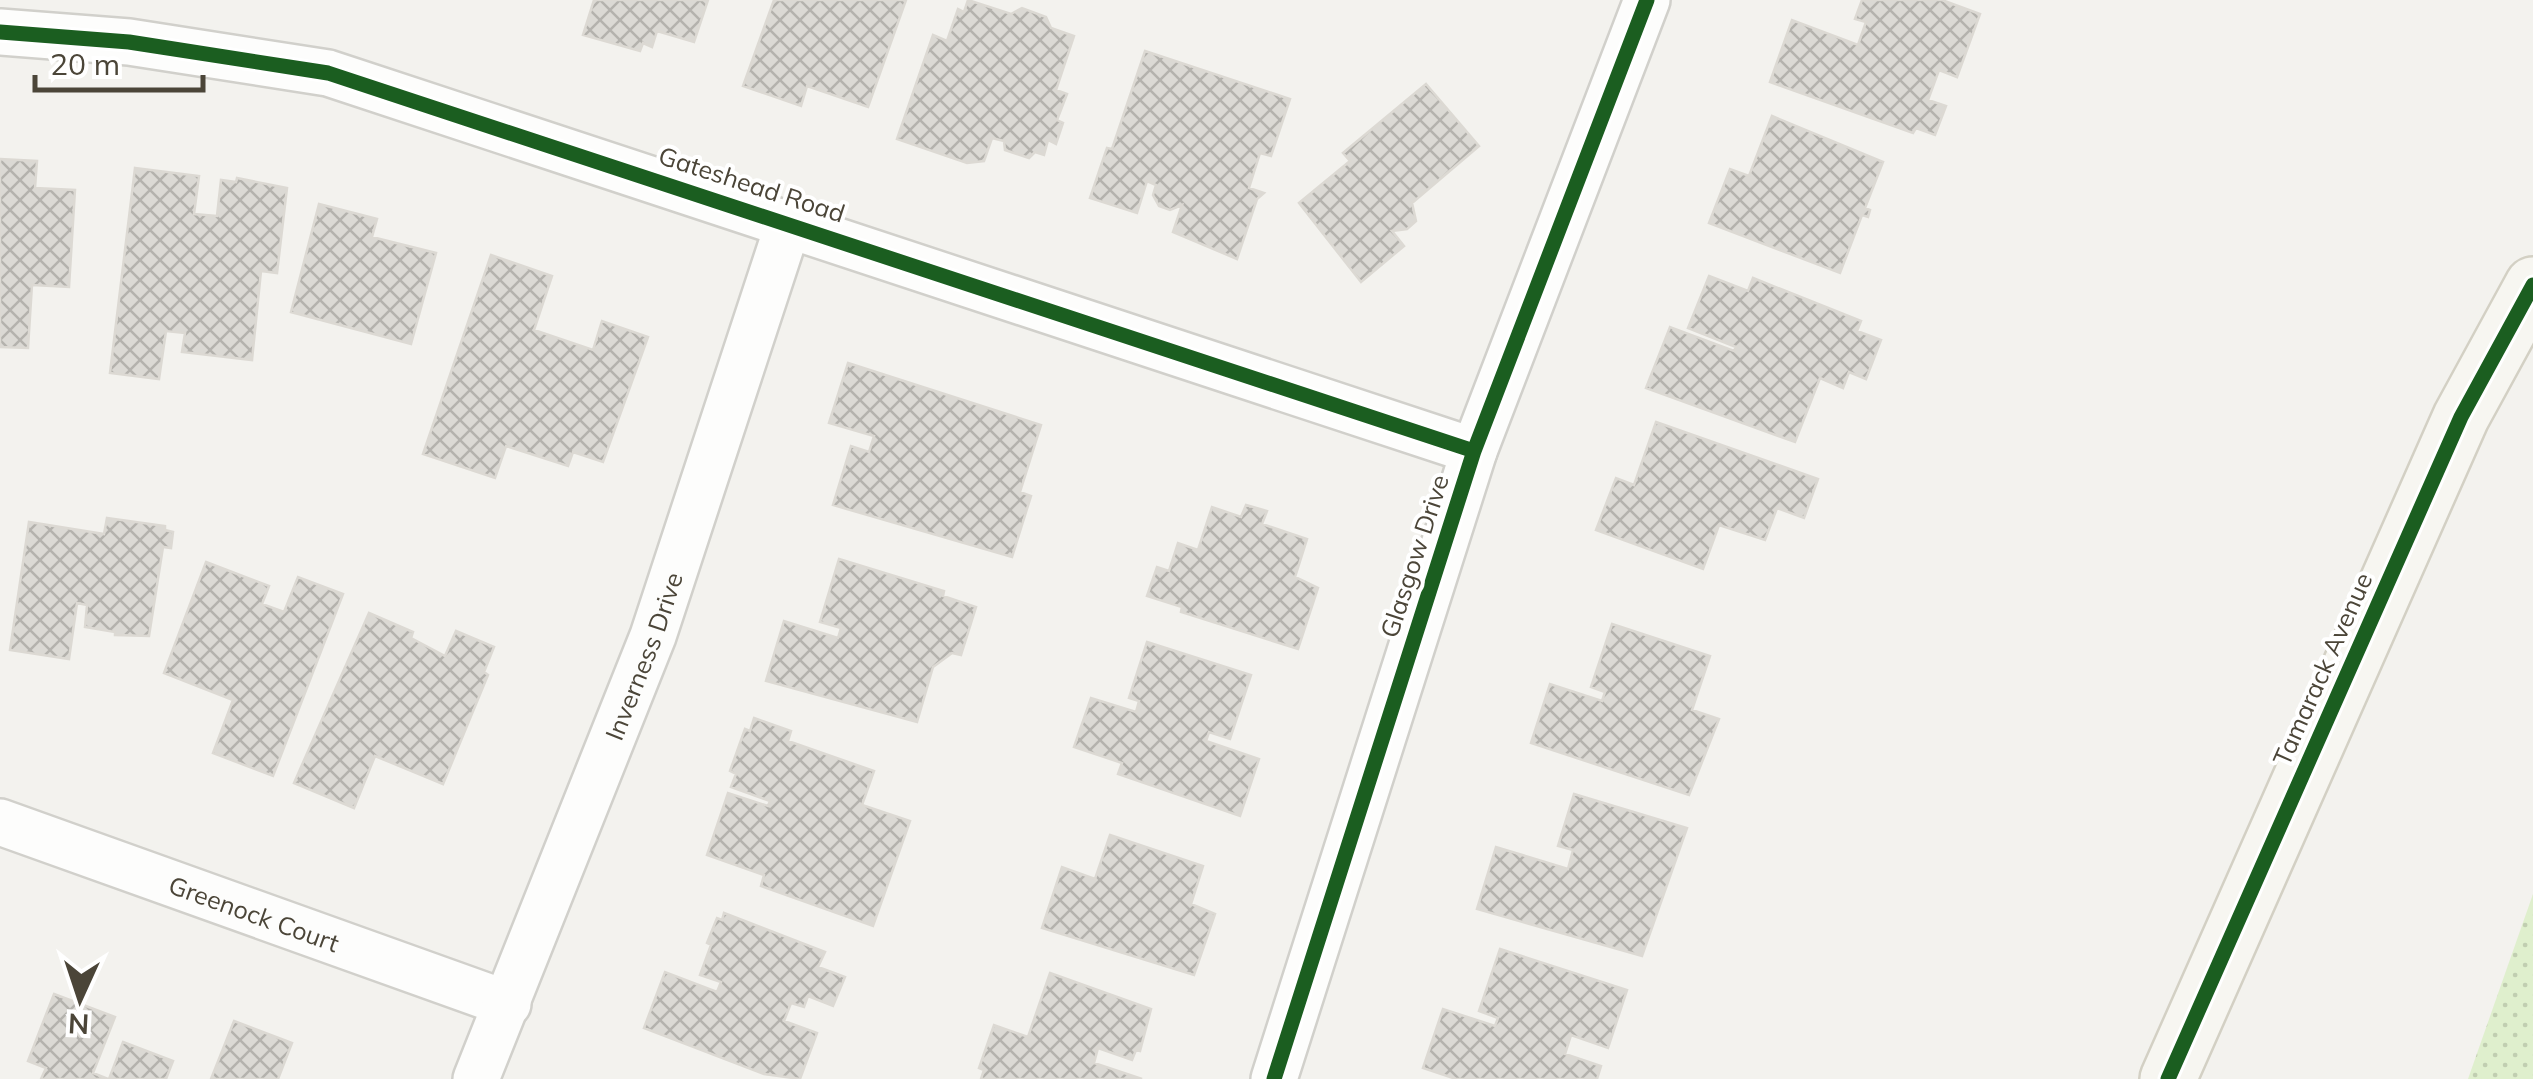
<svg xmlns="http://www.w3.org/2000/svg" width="2533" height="1079" font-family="Mulish,sans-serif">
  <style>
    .grass { fill: url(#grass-dots) }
    .building { fill: url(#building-cross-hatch); stroke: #dcd9d3; stroke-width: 2.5 }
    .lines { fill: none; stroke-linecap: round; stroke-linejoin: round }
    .minor-casing { stroke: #d1d0cb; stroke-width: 50 }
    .secondary-casing { stroke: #d3d0c4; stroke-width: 60 }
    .minor { stroke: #fdfdfc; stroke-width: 45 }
    .secondary { stroke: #f7f6f1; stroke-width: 55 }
    .cycleway-casing { stroke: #fff; stroke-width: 21 }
    .cycleway { stroke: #1b5e20; stroke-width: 15 }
    .labels { text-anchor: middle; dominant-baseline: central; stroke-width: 8; stroke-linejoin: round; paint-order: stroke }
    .street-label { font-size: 25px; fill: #4b4538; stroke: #fff }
  </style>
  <defs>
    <pattern id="grass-dots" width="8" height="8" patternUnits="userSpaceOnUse" patternTransform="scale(2.5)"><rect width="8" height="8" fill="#dfefcd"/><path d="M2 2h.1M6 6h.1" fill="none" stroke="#c1ceb1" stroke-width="1.8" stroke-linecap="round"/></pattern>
    <pattern id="building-cross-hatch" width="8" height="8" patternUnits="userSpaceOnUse" patternTransform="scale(2.5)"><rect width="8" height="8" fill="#dbd9d4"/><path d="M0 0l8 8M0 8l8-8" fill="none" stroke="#b4b2ad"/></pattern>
  </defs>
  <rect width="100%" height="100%" fill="#f3f2ee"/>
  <!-- grass -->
  <path class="grass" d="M 2533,894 L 2533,1079 L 2468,1079 Z"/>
  <!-- building -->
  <path class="building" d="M 594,0 L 708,0 L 694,42 L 657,31 L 652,47 L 643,43 L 640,51 L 583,35 Z
    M 774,0 L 906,0 L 868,107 L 807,86 L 801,106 L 743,86 Z
    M 968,0 L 1011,14 L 1022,8 L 1046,17 L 1051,28 L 1074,36 L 1056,90 L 1067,94 L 1057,120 L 1063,123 L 1056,144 L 1048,140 L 1044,155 L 1035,152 L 1029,158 L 1005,150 L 1004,141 L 992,138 L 984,161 L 967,163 L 897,139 L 933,35 L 947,41 L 958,9 L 964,12 Z
    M 1862,0 L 1942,0 L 1980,14 L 1957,77 L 1939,70 L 1928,100 L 1946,106 L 1935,135 L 1916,128 L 1913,133 L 1770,82 L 1792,20 L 1858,45 L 1866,22 L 1855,19 Z
    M 1145,51 L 1290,99 L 1271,156 L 1260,153 L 1249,188 L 1264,193 L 1257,199 L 1237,259 L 1173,232 L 1182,205 L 1170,210 L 1159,206 L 1153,195 L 1156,185 L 1147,181 L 1137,213 L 1090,198 L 1107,148 L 1112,149 Z
    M 1426,84 L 1479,146 L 1412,203 L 1416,221 L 1407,229 L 1392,231 L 1404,246 L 1361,282 L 1299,203 L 1350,161 L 1343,153 Z
    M 1772,116 L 1883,162 L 1865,208 L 1870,210 L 1868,217 L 1862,215 L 1840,273 L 1709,223 L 1730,169 L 1749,176 Z
    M 0,159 L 37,161 L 35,188 L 75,190 L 69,287 L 32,285 L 28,348 L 0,347 Z
    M 135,168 L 199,176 L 194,214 L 217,216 L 221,180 L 236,182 L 237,178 L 287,188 L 277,273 L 261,271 L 252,360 L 182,352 L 185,333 L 166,331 L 159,379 L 110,373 Z
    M 319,204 L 377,219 L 372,237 L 436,253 L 411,344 L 291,312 Z
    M 491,255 L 552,276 L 534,330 L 593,350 L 602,321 L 648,337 L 603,462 L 573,452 L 568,466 L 506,446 L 495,478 L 423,454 Z
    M 1709,276 L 1748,291 L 1753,278 L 1861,321 L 1857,331 L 1881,340 L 1866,379 L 1849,372 L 1843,388 L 1820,378 L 1795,442 L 1646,388 L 1670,327 L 1734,351 L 1736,347 L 1688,328 Z
    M 848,363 L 1041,425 L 1020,492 L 1031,496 L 1012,557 L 833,505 L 851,446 L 869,452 L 874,436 L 829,423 Z
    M 1656,422 L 1818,479 L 1804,518 L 1777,508 L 1765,540 L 1719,525 L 1703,569 L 1596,530 L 1616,478 L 1634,485 Z
    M 1246,505 L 1267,511 L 1262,524 L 1307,539 L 1295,577 L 1318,588 L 1298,649 L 1181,612 L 1182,607 L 1147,596 L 1157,567 L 1169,571 L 1178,543 L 1198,550 L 1212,507 L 1241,517 Z
    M 107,518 L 165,526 L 165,530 L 173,532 L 171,548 L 163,547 L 149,636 L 115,635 L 115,632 L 85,627 L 87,605 L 77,603 L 69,659 L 10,650 L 29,522 L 104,534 Z
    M 839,559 L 944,591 L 943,596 L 976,607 L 961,655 L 952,653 L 933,667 L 917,722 L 766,681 L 784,621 L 838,638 L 841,628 L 820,622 Z
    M 206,562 L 269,586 L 262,604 L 284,612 L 298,577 L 343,594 L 273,776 L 213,753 L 233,700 L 164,673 Z
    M 369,613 L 413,632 L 411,638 L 445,656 L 456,631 L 494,647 L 484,672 L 488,675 L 443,784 L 375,756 L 354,808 L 294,783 Z
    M 1612,624 L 1710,656 L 1692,710 L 1719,719 L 1689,795 L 1531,743 L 1550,684 L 1602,701 L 1605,692 L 1591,687 Z
    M 1147,642 L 1251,675 L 1230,739 L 1209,732 L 1206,741 L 1259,759 L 1240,816 L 1118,774 L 1122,763 L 1074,747 L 1091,698 L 1136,712 L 1139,701 L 1129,698 Z
    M 754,718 L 791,731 L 788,741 L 874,771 L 862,805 L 910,821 L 873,926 L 761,886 L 764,875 L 707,855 L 728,793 L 768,806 L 770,801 L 731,787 L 736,774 L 730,771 L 745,729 L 750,731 Z
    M 1574,794 L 1687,828 L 1642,956 L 1477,909 L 1496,847 L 1568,869 L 1573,850 L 1558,846 Z
    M 1110,835 L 1203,866 L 1191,904 L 1215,914 L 1194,975 L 1042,928 L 1062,867 L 1095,879 Z
    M 724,913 L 825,952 L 818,967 L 845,977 L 833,1006 L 808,996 L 804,1007 L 791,1003 L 784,1021 L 817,1033 L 800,1079 L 764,1074 L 644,1028 L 665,972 L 717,992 L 721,982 L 700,975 L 711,945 L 707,943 L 717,918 L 722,920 Z
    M 1500,949 L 1627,990 L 1608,1048 L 1571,1035 L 1565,1054 L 1601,1066 L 1597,1079 L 1456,1079 L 1423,1068 L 1443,1009 L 1495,1026 L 1498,1018 L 1479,1011 Z
    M 1050,973 L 1151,1009 L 1140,1051 L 1136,1050 L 1132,1060 L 1098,1048 L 1094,1063 L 1142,1079 L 981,1079 L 984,1070 L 979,1068 L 994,1025 L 1028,1037 Z
    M 54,994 L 115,1017 L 93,1073 L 108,1079 L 41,1079 L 46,1068 L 28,1061 Z
    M 234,1021 L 292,1043 L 278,1079 L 211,1079 Z
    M 123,1042 L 173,1061 L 166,1079 L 109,1079 Z"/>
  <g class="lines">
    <!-- minor casing -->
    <g class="minor-casing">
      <g id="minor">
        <path d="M 0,32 L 129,42 L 328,73 L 1474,451"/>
        <path id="s1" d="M 0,822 L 508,1004"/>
        <path id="s2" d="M 476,1079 L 653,636 L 789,222"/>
        <path d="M 1274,1079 L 1474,451 L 1647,0"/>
      </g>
    </g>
    <!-- secondary casing -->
    <g class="secondary-casing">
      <path id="secondary" d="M 2168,1079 L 2461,417 L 2533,285"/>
    </g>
    <!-- minor -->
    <use href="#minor" class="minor"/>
    <!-- secondary -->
    <use href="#secondary" class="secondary"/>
    <!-- cycleway casing -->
    <g class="cycleway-casing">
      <path id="cycleway" d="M 0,32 L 129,42 L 328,73 L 1474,451
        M 1274,1079 L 1474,451 L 1647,0
        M 2168,1079 L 2461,417 L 2533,285"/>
    </g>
    <!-- cycleway -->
    <use href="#cycleway" class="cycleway"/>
  </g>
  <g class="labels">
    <!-- street labels -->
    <g class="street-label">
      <text transform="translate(752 184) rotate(18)">Gateshead Road</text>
      <text transform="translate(1414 556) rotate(-72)">Glasgow Drive</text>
      <text stroke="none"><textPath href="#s2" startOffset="455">Inverness Drive</textPath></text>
      <text transform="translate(2322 669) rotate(-66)">Tamarack Avenue</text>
      <text stroke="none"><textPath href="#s1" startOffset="270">Greenock Court</textPath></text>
    </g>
  </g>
  <!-- north arrow -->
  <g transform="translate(80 999) rotate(183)" stroke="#ffffff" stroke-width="8" paint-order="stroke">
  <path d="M0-8L18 38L0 25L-18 38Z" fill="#4b4538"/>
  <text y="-15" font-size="28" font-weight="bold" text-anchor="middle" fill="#4b4538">N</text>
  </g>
  <!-- scale -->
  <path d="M35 75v15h168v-15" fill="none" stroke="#4b4538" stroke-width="5"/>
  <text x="50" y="75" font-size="30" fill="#4b4538" stroke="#ffffff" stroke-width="8" paint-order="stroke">20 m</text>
</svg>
